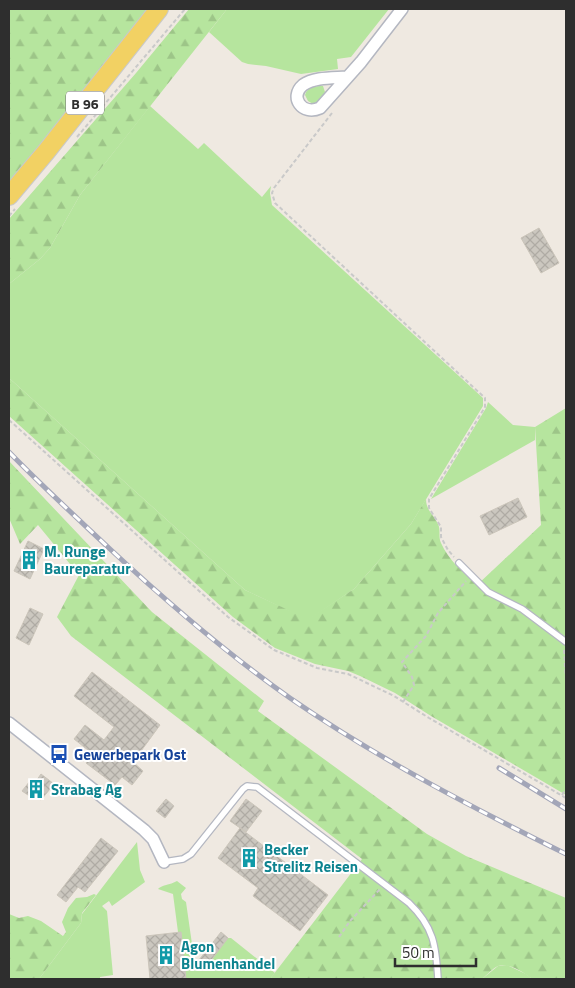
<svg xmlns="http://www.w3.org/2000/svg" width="575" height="988" font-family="'Titillium Web',sans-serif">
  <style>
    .grass { fill: #b6e59e }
    .forest { fill: url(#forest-firs) }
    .building { fill: url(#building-cross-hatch); stroke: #cbc5ba }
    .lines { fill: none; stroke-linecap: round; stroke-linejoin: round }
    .lane-casing { stroke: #b4b7c1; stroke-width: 8 }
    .street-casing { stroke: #b4b7c1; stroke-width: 14 }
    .primary-casing { stroke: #c9c9c9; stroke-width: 20 }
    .path { stroke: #c9c9c9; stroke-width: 2; stroke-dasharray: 4 2.5; stroke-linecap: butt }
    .lane { stroke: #fff; stroke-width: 5.5 }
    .street { stroke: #fff; stroke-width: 11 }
    .primary { stroke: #f2d163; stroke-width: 18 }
    .rail-casing { stroke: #a3a6b8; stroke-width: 5 }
    .rail { stroke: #fff; stroke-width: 3; stroke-dasharray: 9; stroke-linecap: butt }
    .labels { text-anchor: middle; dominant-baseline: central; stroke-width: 4; stroke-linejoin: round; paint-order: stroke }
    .shield { fill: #fff; stroke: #6d6d6d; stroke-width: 1 }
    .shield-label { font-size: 14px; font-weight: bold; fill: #2e2e2e }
    .culture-label { font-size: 15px; font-weight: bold; fill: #0d838f; stroke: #fff; text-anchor: start }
    .transit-label { font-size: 15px; font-weight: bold; fill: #164399; stroke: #fff; text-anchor: start }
  </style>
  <defs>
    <pattern id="forest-firs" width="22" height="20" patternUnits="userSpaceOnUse" patternTransform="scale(1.25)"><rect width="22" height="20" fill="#b6e59e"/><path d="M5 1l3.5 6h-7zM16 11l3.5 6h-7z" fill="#9dc588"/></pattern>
    <pattern id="building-cross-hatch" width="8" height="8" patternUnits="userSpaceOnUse" patternTransform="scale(1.25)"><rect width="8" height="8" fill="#cbc7bf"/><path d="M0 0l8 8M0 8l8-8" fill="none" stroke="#afaba4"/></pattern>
  </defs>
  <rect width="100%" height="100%" fill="#efe9e1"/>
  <!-- grass -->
  <path class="grass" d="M 227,9 L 389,9 L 351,57 L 337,59 L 338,69 L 301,74 L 266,66 L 248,64 L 242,62 L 209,32 Z
    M 323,86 L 325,92 L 320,100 L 313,104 L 308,101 L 305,95 C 307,87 315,86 323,86 Z
    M 150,106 L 198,149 L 204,143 L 262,197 L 271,186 L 270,193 L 272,205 L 483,398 L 483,406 L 411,524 L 354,589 L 308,620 L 245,590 L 9,378 L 9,284 L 40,259 L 50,248 L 80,195 Z
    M 488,402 L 513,425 L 535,427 L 535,440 L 431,499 L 486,408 Z
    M 137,842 L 140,870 L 145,882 L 112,906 L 109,901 L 102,906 L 107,911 L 113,975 L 100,977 L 100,979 L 39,979 L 81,923 L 82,914 Z
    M 177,881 L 186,888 L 181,894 L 182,899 L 186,902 L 195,965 L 203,971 L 228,938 L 231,938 L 275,973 L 270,979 L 186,979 L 181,932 L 178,932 L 173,894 L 158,889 C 161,885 170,885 177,881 Z
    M 507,965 L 526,974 L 532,979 L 482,979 L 498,966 Z"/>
  <!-- forest -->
  <path class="forest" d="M 9,9 L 151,9 L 9,186 Z
    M 189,9 L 227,9 L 80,195 L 50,248 L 40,259 L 9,284 L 9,219 L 136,73 Z
    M 9,378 L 245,590 L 308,619 L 354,589 L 411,524 L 426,499 C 426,510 433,514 438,524 C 441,530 438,537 441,543 C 448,559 464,574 477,585 L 541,525 L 535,427 L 566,408 L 566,795 L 431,716 L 395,693 L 360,676 L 348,671 L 315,664 L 275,648 L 233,617 L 9,416 Z
    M 9,461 L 152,612 L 264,701 L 258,711 L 427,834 L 466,856 L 566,898 L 566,979 L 532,979 C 525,973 508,962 498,966 C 493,968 487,975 482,979 L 270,979 L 362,859 L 71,636 L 57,617 L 79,575 L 38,525 L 20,544 L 9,518 Z
    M 94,894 L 96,895 L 82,913 L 81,923 L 39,979 L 9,979 L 9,914 L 19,918 L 28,916 L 41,921 L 63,936 L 66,932 L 62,922 L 68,908 L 76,898 L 87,897 Z"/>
  <!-- building -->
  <path class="building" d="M 539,228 L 559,263 L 541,273 L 521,238 Z
    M 518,498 L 527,517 L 489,535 L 480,516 Z
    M 28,541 L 44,549 L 30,579 L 14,571 Z
    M 30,608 L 43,614 L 29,645 L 16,638 Z
    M 92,672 L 160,725 L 133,762 L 143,771 L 132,785 L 122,777 L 115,785 L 86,763 L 93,754 L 74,739 L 85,725 L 104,740 L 114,727 L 74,696 Z
    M 41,774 L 54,784 L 41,800 L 33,794 L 31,797 L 22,791 L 30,781 L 34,784 Z
    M 166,799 L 174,806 L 165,818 L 156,811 Z
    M 246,799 L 262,811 L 246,832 L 230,821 Z
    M 240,828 L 328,895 L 300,931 L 253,896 L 258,888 L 218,858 Z
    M 101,838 L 118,851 L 85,892 L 78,887 L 66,902 L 57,895 Z
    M 181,932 L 186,979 L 150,979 L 146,936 Z
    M 221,932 L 228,938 L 203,971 L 195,965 Z"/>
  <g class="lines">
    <!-- lane casing -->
    <g class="lane-casing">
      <path id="lane" d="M 459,563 L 488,592 L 522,609 L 566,642
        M 164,862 L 183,859 L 191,854 L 243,789 L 247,786 L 257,787 L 409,903 C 434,927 436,946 438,979"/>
    </g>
    <!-- street casing -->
    <g class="street-casing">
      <path id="street" d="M 346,77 C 333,78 314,77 303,85 C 289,97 302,116 320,108 L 361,62 L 402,9
        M 9,723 L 144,830 L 153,839 L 164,862"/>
    </g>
    <!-- primary casing -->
    <g class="primary-casing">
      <path id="primary" d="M 9,196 L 46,152 L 159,9"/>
    </g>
    <!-- path -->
    <path class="path" d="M 332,113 L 274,188 L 272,193 L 275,203 L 485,398 L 485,407 L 429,499 L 429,508 L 441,527 L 441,537 L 448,550 L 454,557
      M 77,137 L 185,9
      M 9,216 L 15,209
      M 9,420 L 228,617 L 274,650 L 317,668 L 348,674 L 394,696 L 429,718 L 566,798
      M 564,650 L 566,680
      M 403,702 L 414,685 L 412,677 L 402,662 L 426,636 L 438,613 L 466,581
      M 562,795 L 566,789
      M 339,937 L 350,921 L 380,889"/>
    <!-- lane -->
    <use href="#lane" class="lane"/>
    <!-- street -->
    <use href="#street" class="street"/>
    <!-- primary -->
    <use href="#primary" class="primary"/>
    <!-- rail casing -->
    <g class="rail-casing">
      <path id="rail" d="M 9,452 C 41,485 76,517 110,549 C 167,602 226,653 290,698 C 377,758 471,807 566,854
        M 499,768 L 566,809"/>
    </g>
    <!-- rail -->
    <use href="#rail" class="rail"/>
  </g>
  <!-- icons -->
  <defs>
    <g id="building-bare" transform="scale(1.5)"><path d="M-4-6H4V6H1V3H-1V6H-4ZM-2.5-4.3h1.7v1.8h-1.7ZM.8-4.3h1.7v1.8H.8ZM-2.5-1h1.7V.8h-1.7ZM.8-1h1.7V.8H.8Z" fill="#0f9aa8" stroke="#fff" stroke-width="2.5" paint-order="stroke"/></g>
    <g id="bus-bare" transform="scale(1.5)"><path d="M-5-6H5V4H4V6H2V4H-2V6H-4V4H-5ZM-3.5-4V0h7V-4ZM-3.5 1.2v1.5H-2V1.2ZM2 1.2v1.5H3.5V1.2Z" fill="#1a4fb4" stroke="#fff" stroke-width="2.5" paint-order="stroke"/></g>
  </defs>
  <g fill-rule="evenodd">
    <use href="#building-bare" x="29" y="560"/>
    <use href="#bus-bare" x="59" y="754"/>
    <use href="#building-bare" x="36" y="789"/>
    <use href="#building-bare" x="249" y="858"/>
    <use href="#building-bare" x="166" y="955"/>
  </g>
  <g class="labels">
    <!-- shield labels -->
    <rect class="shield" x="66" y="91.5" width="38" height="23" rx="4"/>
    <g class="shield-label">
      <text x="85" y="103">B 96</text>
    </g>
    <!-- culture labels -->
    <g class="culture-label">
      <text x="44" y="551">M. Runge<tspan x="44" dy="17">Baureparatur</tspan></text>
      <text x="51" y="789">Strabag Ag</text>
      <text x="264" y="849">Becker<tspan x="264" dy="17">Strelitz Reisen</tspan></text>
      <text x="181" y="946">Agon<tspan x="181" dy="17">Blumenhandel</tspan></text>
    </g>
    <!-- transit labels -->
    <g class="transit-label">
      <text x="74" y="754">Gewerbepark Ost</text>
    </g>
  </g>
  <!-- border -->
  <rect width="575" height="988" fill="none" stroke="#2e2e2e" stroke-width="20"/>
  <!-- scale -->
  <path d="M395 958v8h81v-8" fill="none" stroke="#2e2e2e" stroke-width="2.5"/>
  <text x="402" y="958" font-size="15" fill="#2e2e2e" stroke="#ffffff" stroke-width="4" paint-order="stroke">50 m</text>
</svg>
